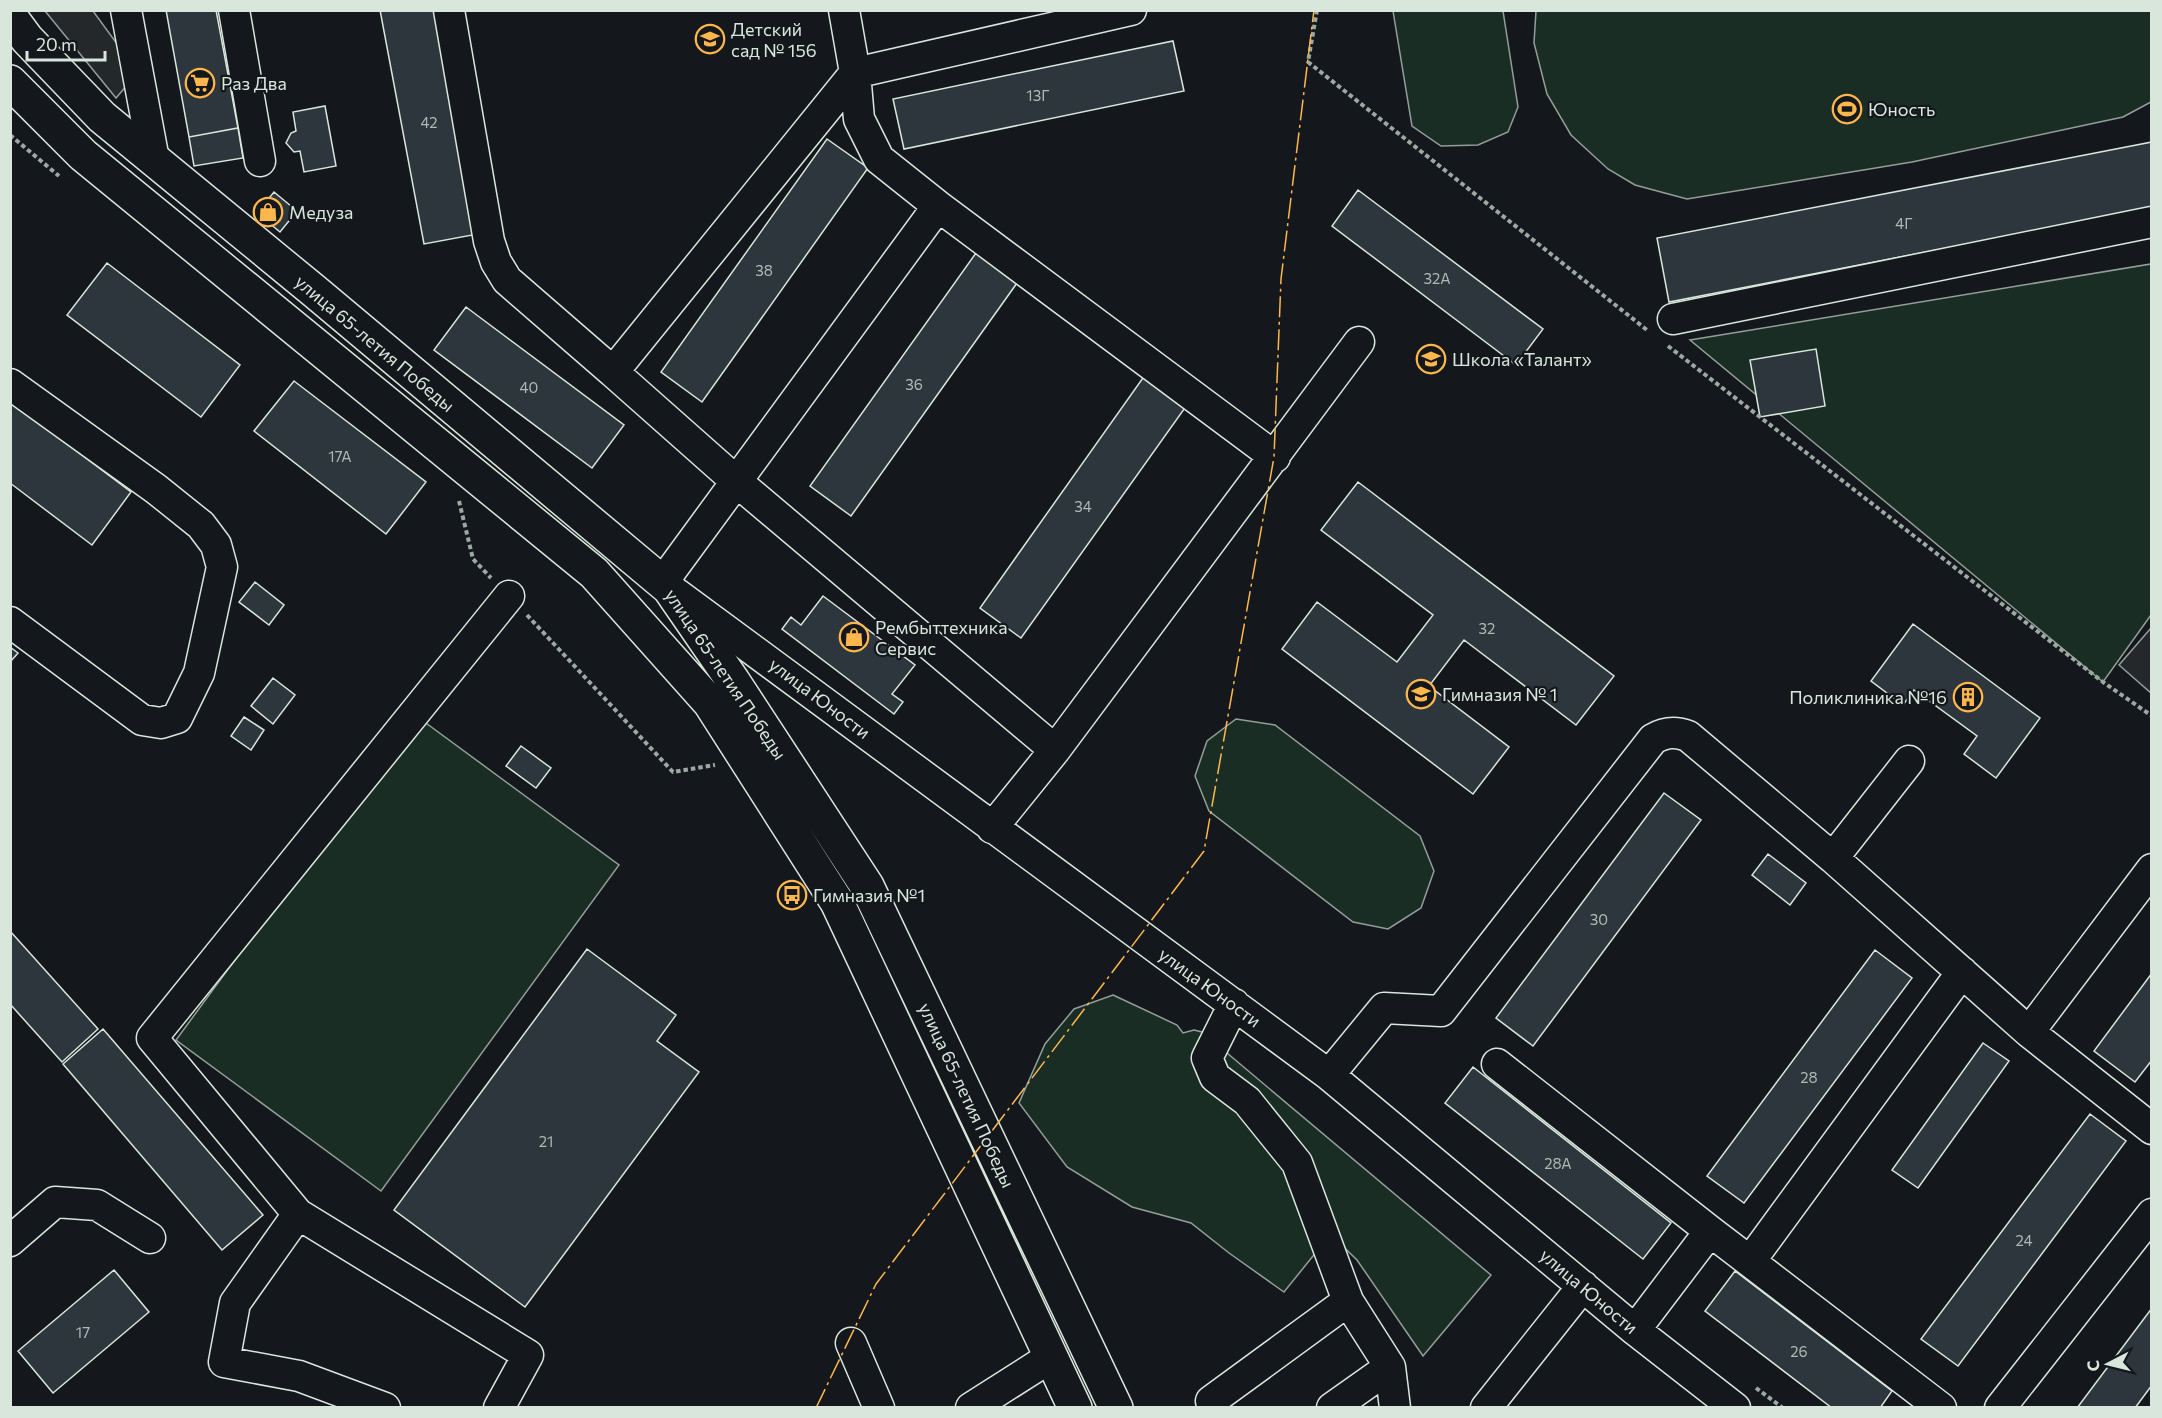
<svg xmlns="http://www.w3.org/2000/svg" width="2162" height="1418" font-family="Commissioner,sans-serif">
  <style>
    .green { fill: #1a2d24; stroke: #939e99; stroke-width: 1.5 }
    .parking { fill: #24282b; stroke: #939e99; stroke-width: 1.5 }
    .building { fill: #2c363c; stroke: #d8e6dc; stroke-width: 1.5 }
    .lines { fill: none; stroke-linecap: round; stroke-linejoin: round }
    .minor-casing { stroke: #d8e6dc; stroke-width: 33 }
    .major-casing { stroke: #d8e6dc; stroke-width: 36 }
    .path { stroke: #9da8a2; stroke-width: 4; stroke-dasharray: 4.5 3; stroke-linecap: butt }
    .minor { stroke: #14181c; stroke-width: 30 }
    .major { stroke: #14181c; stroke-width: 33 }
    .power { stroke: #ffb74d; stroke-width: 1.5; stroke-dasharray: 21 4.5 3 4.5; stroke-linecap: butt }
    .labels { text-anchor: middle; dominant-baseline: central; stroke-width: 4.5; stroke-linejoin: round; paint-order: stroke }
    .number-label { font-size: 15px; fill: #adbab4 }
    .poi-label { font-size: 18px; fill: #d8e6dc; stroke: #14181c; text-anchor: start }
    .street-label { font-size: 18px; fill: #d8e6dc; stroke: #14181c }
  </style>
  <rect width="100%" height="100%" fill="#14181c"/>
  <!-- green -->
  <path class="green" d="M 1393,11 L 1503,11 L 1518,107 L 1508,132 L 1478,145 L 1441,146 L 1412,126 Z
    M 1536,11 L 2151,11 L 2151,102 L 2123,117 L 1912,162 L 1687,199 L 1635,185 L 1608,169 L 1571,135 L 1547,94 L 1534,43 Z
    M 2151,264 L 2151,615 L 2103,682 L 1690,340 Z
    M 415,715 L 619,865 L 381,1191 L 176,1040 Z
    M 1236,719 L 1275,725 L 1420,836 L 1434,871 L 1421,908 L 1388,929 L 1353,922 L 1209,811 L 1195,776 L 1207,741 Z
    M 1113,995 L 1177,1025 L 1183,1033 L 1194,1030 L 1202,1032 L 1491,1275 L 1423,1356 L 1357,1260 L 1329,1233 L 1317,1251 L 1284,1292 L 1229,1253 L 1191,1223 L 1132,1207 L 1067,1167 L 1019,1103 L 1045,1044 L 1074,1009 Z"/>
  <!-- parking -->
  <path class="parking" d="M 45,11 L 93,11 L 123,52 L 128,84 L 116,98 Z
    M 2151,628 L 2151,693 L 2119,665 Z"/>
  <!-- building -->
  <path class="building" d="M 166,10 L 216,10 L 238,128 L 189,137 Z
    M 380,10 L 435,10 L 478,234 L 424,244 Z
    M 1173,41 L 1184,91 L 904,149 L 893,99 Z
    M 325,106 L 336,166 L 304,172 L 300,151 L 294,152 L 286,143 L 291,133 L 296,131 L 293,112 Z
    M 238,128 L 243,158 L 194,166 L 189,137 Z
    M 827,139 L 868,168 L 702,402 L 661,372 Z
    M 2152,142 L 2152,208 L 1669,302 L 1657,238 Z
    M 1358,190 L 1543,329 L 1516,365 L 1332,226 Z
    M 274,192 L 297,211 L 280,232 L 257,213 Z
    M 976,253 L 1017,283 L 851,516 L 810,486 Z
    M 107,263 L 240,365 L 201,417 L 67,315 Z
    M 466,307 L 624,425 L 592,468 L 434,350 Z
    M 1816,349 L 1825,406 L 1760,417 L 1750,360 Z
    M 1145,375 L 1187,405 L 1021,638 L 980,608 Z
    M 294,381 L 426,482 L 386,534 L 254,431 Z
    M 10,401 L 131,492 L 92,545 L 10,483 Z
    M 1358,482 L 1614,676 L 1576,725 L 1464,640 L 1429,686 L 1509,747 L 1473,794 L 1282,649 L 1317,602 L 1397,662 L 1433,615 L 1321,530 Z
    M 255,582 L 284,605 L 269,625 L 239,602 Z
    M 823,596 L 915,665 L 892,694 L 903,702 L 894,714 L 782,629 L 791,617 L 801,625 Z
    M 1913,624 L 2040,718 L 1996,778 L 1964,754 L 1977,736 L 1914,690 L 1903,705 L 1871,681 Z
    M 10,647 L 18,653 L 10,662 Z
    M 273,678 L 295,695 L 273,724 L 251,706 Z
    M 244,717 L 264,730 L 251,750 L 231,736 Z
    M 521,746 L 551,768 L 536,788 L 506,766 Z
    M 1664,793 L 1701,820 L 1533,1046 L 1496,1018 Z
    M 1768,854 L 1806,883 L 1790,905 L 1752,875 Z
    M 10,931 L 98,1029 L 62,1062 L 10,1004 Z
    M 587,949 L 676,1015 L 657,1041 L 699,1072 L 525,1307 L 394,1210 Z
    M 1875,950 L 1912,978 L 1744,1203 L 1707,1176 Z
    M 2152,973 L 2152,1060 L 2135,1082 L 2094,1051 Z
    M 103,1029 L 263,1215 L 222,1250 L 63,1064 Z
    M 1983,1043 L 2009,1061 L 1918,1188 L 1892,1170 Z
    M 1473,1067 L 1671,1223 L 1643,1259 L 1445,1103 Z
    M 2090,1114 L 2126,1141 L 1958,1366 L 1921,1339 Z
    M 114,1270 L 149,1312 L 53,1393 L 18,1351 Z
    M 1735,1271 L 1892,1391 L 1880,1408 L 1832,1408 L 1705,1311 Z
    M 2152,1308 L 2152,1385 L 2135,1408 L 2077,1408 Z"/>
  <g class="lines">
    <!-- minor casing -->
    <g class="minor-casing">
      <path id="minor" d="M 126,10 L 154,160
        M 234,10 L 260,161
        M 449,10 L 489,241 L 496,262 L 507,280 L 613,372 L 855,73 L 859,119 L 879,159 L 938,206 L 662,583
        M 844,10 L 855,73 L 1131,10
        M 938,206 L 1275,457
        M 1673,319 L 2152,222
        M 613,372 L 736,481 L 1055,750
        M 10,384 L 156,489 L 201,525 L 216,545 L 222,567 L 199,673 L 177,718 L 161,723 L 142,720 L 10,622
        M 677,594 L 1329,1075 L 1635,1330 L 1735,1408
        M 992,828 L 1055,750 L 1359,342
        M 1833,858 L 1909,761
        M 2029,1032 L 2152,869
        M 1497,1064 L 1710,1231 L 1941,1408
        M 1329,1075 L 1384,1008 L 1441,1011 L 1653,739 C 1665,732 1675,731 1688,736 L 1833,858 L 2029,1032 L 2152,1129
        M 298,1214 L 528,1355 L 499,1408
        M 10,1241 L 55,1202 L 97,1205 L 150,1238
        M 1751,1260 L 1962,972
        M 1635,1330 L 1710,1231
        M 851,1343 L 879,1408
        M 1390,1367 L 1395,1408
        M 1211,1401 L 1348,1301 L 1297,1163 L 1247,1101 L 1215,1077 L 1207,1058 L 1234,1004
        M 385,1408 L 299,1376 L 224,1362 L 235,1303 L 298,1214 L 152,1038 L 509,596
        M 971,1408 L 1051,1357
        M 1332,1408 L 1390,1367 L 1348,1301
        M 1486,1408 L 1583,1286
        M 2000,1408 L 2152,1214"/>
    </g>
    <!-- major casing -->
    <g class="major-casing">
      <path id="major" d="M 10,16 L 27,39 L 102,117 L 313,290 L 669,588 L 733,681 L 867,886 L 1116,1408
        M 10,82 L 83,155 L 594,573 L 710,703 L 837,902 L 1075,1408"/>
    </g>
    <!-- path -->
    <path class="path" d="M 1317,10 L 1308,62 L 1647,330
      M 10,135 L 59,176
      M 1668,346 L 2103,682 L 2152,716
      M 459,501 L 473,559 L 491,578
      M 527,615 L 673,772 L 715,765
      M 1756,1388 L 1783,1408"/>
    <!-- minor -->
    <use href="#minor" class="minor"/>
    <!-- major -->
    <use href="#major" class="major"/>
    <!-- power -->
    <path class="power" d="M 816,1408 L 876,1284 L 1204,851 L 1274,457 L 1281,279 L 1314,10"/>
  </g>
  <!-- icons -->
  <defs>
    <g id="school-ring" transform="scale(1.5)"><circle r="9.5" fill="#14181c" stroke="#ffb74d" stroke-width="1.5"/><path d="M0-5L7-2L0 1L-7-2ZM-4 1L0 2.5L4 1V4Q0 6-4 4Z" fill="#ffb74d"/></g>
    <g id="supermarket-ring" transform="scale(1.5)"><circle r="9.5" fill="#14181c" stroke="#ffb74d" stroke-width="1.5"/><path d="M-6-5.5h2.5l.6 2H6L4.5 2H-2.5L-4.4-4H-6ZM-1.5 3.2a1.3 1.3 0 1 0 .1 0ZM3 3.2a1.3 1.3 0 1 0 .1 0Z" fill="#ffb74d"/></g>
    <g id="stadium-ring" transform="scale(1.5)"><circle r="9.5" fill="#14181c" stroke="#ffb74d" stroke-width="1.5"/><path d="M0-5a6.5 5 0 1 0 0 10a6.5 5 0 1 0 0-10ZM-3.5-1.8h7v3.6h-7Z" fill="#ffb74d"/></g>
    <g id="shop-ring" transform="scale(1.5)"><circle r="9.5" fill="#14181c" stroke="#ffb74d" stroke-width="1.5"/><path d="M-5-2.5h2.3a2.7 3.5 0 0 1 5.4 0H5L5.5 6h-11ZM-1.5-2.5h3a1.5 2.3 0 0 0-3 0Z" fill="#ffb74d"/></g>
    <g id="building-ring" transform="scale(1.5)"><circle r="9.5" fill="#14181c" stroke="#ffb74d" stroke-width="1.5"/><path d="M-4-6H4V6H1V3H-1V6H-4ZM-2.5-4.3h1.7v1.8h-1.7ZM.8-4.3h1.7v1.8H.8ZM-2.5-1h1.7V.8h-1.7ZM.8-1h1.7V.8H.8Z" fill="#ffb74d"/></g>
    <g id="bus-ring" transform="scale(1.5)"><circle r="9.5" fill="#14181c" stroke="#ffb74d" stroke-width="1.5"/><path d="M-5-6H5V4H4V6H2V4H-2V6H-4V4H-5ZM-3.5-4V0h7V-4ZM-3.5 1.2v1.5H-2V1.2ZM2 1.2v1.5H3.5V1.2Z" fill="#ffb74d"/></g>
  </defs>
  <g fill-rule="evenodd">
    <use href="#school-ring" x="710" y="39"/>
    <use href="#supermarket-ring" x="200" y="83"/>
    <use href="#stadium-ring" x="1847" y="109"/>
    <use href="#shop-ring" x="268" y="212"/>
    <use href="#school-ring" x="1431" y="359"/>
    <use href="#shop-ring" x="854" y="637"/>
    <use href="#school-ring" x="1421" y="694"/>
    <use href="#building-ring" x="1968" y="697"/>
    <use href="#bus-ring" x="792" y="895"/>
  </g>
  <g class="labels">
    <!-- number labels -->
    <g class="number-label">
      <text x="1038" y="95">13Г</text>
      <text x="429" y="122">42</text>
      <text x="1904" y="223">4Г</text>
      <text x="764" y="270">38</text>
      <text x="1437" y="278">32А</text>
      <text x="914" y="384">36</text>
      <text x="529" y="387">40</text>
      <text x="340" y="456">17А</text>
      <text x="1083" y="506">34</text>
      <text x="1487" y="628">32</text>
      <text x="1599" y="919">30</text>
      <text x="1809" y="1077">28</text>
      <text x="546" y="1141">21</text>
      <text x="1558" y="1163">28А</text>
      <text x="2024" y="1240">24</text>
      <text x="83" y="1332">17</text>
      <text x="1799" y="1351">26</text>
    </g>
    <!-- poi labels -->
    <g class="poi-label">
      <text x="731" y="29">Детский<tspan x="731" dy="21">сад № 156</tspan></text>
      <text x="221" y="83">Раз Два</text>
      <text x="1868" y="109">Юность</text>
      <text x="289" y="212">Медуза</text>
      <text x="1452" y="359">Школа «Талант»</text>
      <text x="875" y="627">Рембыттехника<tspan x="875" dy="21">Сервис</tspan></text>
      <text x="1442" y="694">Гимназия № 1</text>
      <text x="1947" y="697" text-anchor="end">Поликлиника №16</text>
      <text x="813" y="895">Гимназия №1</text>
    </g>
    <!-- street labels -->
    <g class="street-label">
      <text transform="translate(375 343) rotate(40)">улица 65-летия Победы</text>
      <text transform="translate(726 674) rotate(56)">улица 65-летия Победы</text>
      <text transform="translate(820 698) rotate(37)">улица Юности</text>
      <text transform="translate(1210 987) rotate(36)">улица Юности</text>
      <text transform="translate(967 1095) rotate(65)">улица 65-летия Победы</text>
      <text transform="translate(1589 1291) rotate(40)">улица Юности</text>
    </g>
  </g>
  <!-- border -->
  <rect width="2162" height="1418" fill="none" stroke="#d8e6dc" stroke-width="24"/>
  <!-- north arrow -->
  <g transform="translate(2108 1364) rotate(263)" stroke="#14181c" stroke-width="4.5" paint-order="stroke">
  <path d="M0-4.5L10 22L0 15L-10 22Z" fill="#d8e6dc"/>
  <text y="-9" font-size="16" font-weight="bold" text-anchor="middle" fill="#d8e6dc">С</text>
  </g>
  <!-- scale -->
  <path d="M27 51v9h78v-9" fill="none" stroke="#d8e6dc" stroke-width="3"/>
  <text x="36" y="51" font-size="18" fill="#d8e6dc" stroke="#14181c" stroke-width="4.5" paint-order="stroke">20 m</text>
</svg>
